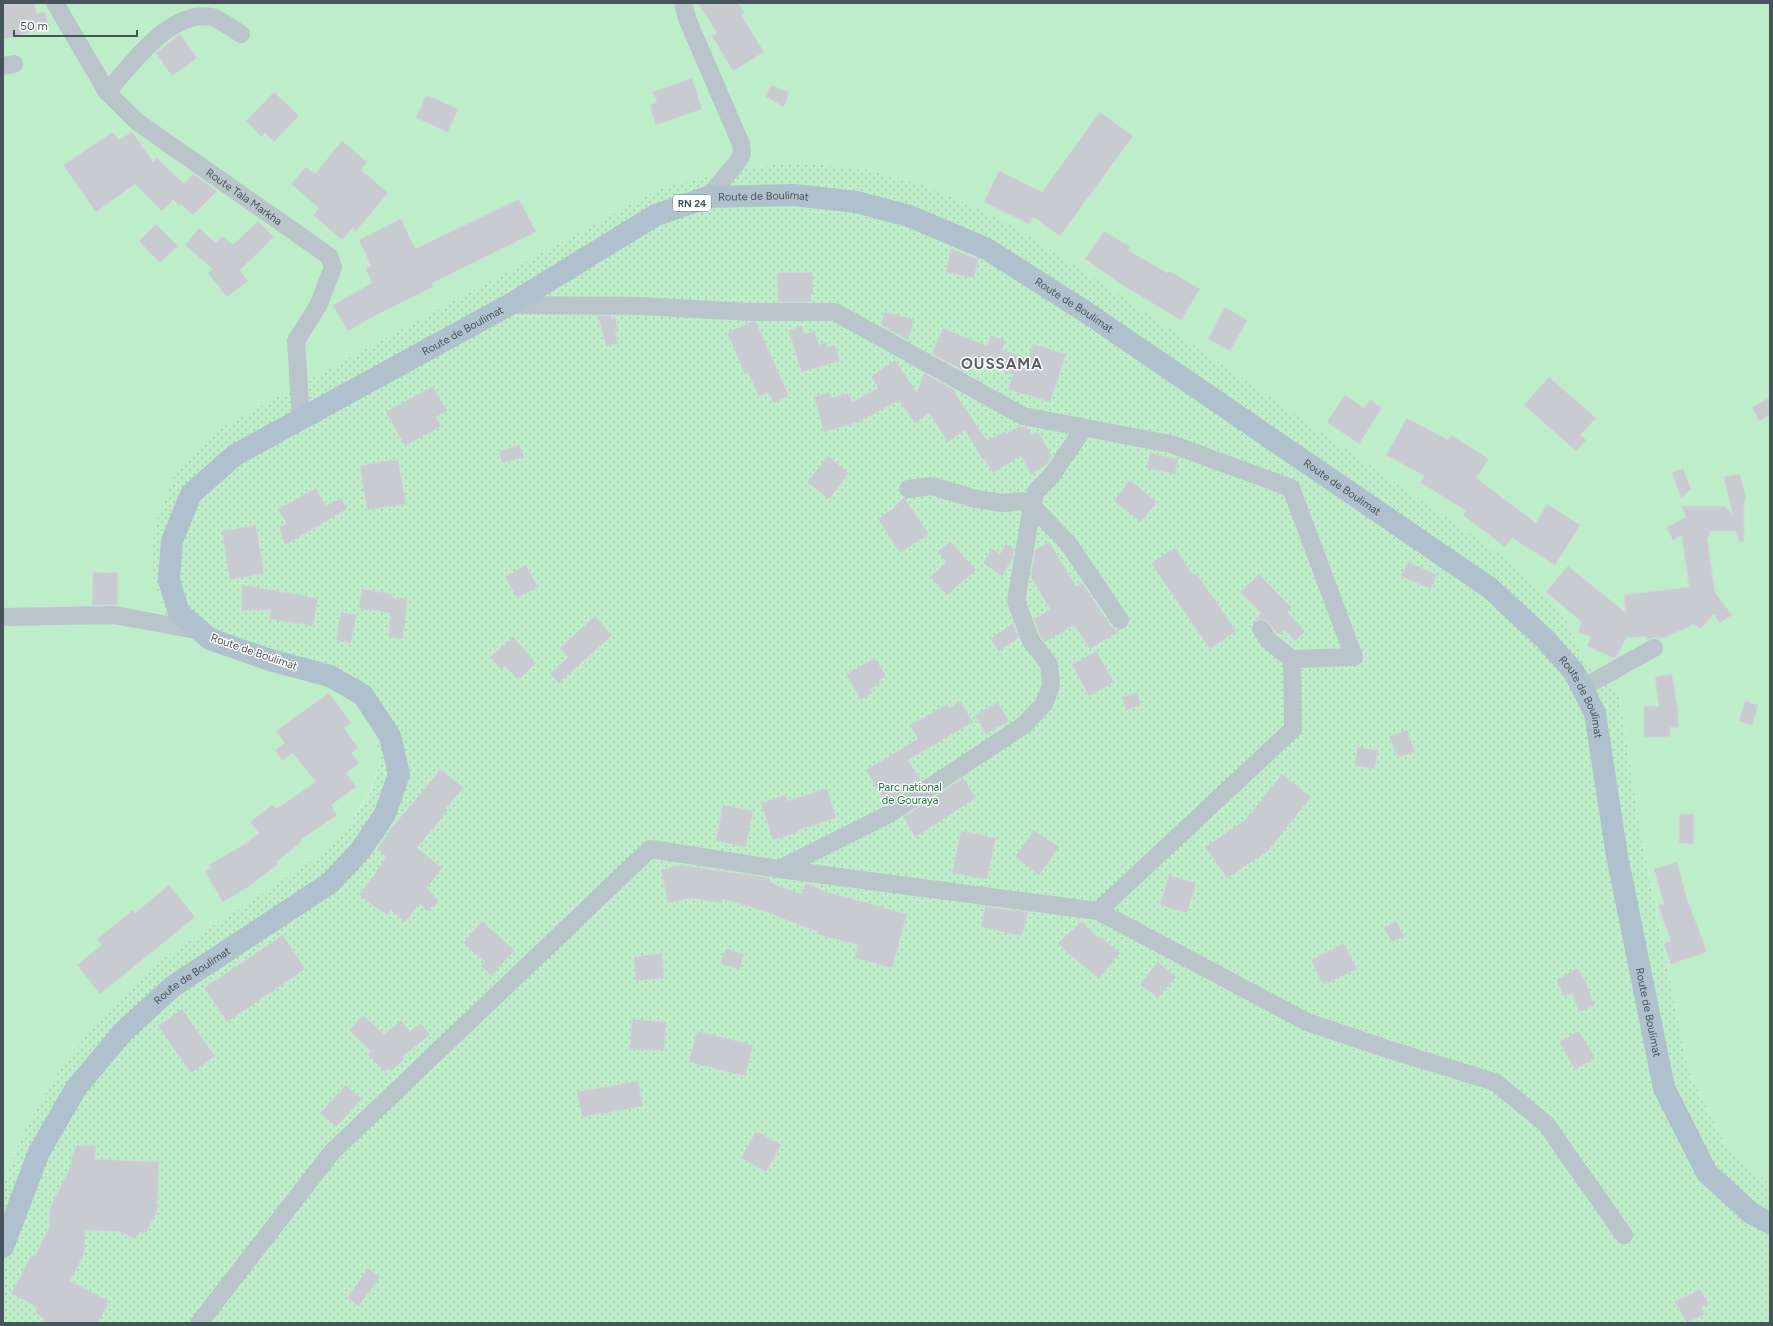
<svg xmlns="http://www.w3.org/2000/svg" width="1773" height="1326" font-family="Figtree,sans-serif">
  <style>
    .grass { fill: #beedca }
    .park { fill: url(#park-dots) }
    .building { fill: #c8ccd1; stroke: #d2d5d9 }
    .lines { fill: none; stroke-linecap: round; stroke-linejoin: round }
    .street { stroke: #bac4cb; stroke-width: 18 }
    .primary { stroke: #afc1cc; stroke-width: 22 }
    .labels { text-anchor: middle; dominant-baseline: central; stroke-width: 3; stroke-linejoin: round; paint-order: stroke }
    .shield { fill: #fff; stroke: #7e878c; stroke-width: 1 }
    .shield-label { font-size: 10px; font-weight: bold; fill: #47545b }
    .street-label { font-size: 11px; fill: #47545b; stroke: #fff }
    .park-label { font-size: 11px; fill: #1b793f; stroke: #fff }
    .district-label { font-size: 15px; font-weight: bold; letter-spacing: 1px; fill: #5b5f63; stroke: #fff }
  </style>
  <defs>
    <pattern id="park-dots" width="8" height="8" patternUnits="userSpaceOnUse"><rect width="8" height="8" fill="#beedca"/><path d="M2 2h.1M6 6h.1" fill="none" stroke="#a5cdb0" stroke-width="1.8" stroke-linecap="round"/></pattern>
  </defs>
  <rect width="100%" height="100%" fill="#f1eeee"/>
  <!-- grass -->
  <path class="grass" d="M 3,3 L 1770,3 L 1770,1185 L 1727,1147 L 1688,1069 L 1642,840 L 1619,694 L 1583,660 L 1564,613 L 920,184 L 864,169 L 798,162 L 731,170 L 661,188 L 226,425 L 177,469 L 325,684 L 352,699 L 374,732 L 381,761 L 370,792 L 348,826 L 320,855 L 163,959 L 111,1006 L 63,1064 L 24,1131 L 3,1186 Z"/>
  <!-- park -->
  <path class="park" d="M 798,162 L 864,169 L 920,184 L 1001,219 L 1102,283 L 1507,559 L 1564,613 L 1583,660 L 1619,694 L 1642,840 L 1688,1069 L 1727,1147 L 1770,1185 L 1770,1323 L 3,1323 L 3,1186 L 24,1131 L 63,1064 L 111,1006 L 163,959 L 320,855 L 348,826 L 370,793 L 381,761 L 374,732 L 352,699 L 325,684 L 203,645 L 164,613 L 151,570 L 155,525 L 177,469 L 226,425 L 661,188 L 731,170 Z"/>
  <!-- building -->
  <path class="building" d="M 3,3 L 34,3 L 37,14 L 45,12 L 49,26 L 3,40 Z
    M 698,3 L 738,3 L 745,13 L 741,15 L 764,52 L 733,71 L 712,36 L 717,33 Z
    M 180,34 L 197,58 L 172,76 L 156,53 Z
    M 692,78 L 702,109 L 656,125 L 650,105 L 657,102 L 653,92 Z
    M 771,85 L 789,92 L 784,107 L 765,96 Z
    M 274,92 L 299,116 L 274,142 L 265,133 L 262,137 L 246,121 Z
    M 426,95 L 458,109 L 448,132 L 416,118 Z
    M 1100,112 L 1133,136 L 1060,236 L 1033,217 L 1029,224 L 984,202 L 999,171 L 1042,192 Z
    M 113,132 L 119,140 L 132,132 L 153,162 L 157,158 L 184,184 L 193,174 L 217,191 L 193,215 L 181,204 L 179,206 L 173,200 L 162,211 L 135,184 L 96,212 L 63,165 Z
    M 342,141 L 367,162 L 361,170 L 388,193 L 355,232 L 353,227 L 342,240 L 313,215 L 319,208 L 291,184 L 306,167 L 315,174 Z
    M 519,199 L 536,232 L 432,283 L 433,287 L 374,316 L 348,331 L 333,305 L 372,283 L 366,269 L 371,266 L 359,240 L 401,219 L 415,249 Z
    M 258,221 L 274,237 L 240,270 L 248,281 L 227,297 L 208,273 L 213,269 L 185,245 L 199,228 L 216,243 L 222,236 L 233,245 Z
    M 156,224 L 178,246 L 160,263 L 139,241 Z
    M 1104,231 L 1130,247 L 1128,250 L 1167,273 L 1169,271 L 1200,289 L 1181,320 L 1127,288 L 1085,259 Z
    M 951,249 L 978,259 L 974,278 L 946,272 Z
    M 812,272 L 813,294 L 811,294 L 811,302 L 778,302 L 777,273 Z
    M 1225,307 L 1247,320 L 1230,351 L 1208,339 Z
    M 884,312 L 914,319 L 908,340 L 881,325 Z
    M 598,316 L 611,316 L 611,319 L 615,318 L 618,331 L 615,332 L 618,343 L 606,346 Z
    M 751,322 L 756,322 L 789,396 L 773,403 L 768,392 L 759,396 L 748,372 L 745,374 L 727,333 Z
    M 802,326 L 804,334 L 815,331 L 819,345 L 827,342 L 828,347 L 835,345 L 840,361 L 801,372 L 789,330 Z
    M 943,328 L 987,346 L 991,335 L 1006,341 L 1002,350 L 1028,359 L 1033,344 L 1066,354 L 1050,402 L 1008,389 L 1013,375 L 970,357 L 964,371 L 932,354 Z
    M 895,360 L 917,393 L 924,373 L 956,391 L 955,393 L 987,441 L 1005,431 L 1006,434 L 1020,426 L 1028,428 L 1032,435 L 1038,432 L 1052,456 L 1046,465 L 1031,474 L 1021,456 L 993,473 L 985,459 L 983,460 L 965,430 L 948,442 L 929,413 L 915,423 L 899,400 L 859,422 L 824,432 L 814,397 L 829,392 L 831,398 L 849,393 L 852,402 L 878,388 L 871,376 Z
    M 1549,377 L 1596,418 L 1580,435 L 1586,440 L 1576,451 L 1524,405 Z
    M 433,386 L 447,411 L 436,417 L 441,426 L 405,446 L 386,412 Z
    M 1345,395 L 1364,408 L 1370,400 L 1382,408 L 1359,444 L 1327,422 Z
    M 1770,397 L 1770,415 L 1759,421 L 1752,407 Z
    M 1407,418 L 1448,440 L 1451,435 L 1489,459 L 1476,478 L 1536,523 L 1547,504 L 1580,525 L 1555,565 L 1512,538 L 1505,547 L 1463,515 L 1466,511 L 1420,482 L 1425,476 L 1386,455 Z
    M 520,445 L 524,457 L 502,463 L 499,451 Z
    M 1150,453 L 1178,459 L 1175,474 L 1147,468 Z
    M 828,456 L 849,473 L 829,499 L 807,482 Z
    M 398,459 L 406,504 L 367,510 L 360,466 Z
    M 1683,468 L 1691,489 L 1681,498 L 1672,473 Z
    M 1740,474 L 1746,499 L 1744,500 L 1744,529 L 1746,530 L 1744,530 L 1744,541 L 1739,542 L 1736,531 L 1710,531 L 1710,537 L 1707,537 L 1715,593 L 1732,615 L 1720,623 L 1714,614 L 1700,629 L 1694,624 L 1664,638 L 1654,638 L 1647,640 L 1647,636 L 1626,638 L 1617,656 L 1614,658 L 1587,646 L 1591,637 L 1578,632 L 1582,622 L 1546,592 L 1568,566 L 1626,613 L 1624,595 L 1689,587 L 1682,535 L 1673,540 L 1666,528 L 1686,517 L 1681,506 L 1725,506 L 1733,515 L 1724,477 Z
    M 1130,480 L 1157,502 L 1141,522 L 1114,501 Z
    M 316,488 L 326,506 L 341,498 L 347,509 L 285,545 L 279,527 L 287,524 L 278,509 Z
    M 903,498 L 905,499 L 929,534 L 900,553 L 878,519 L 893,509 Z
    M 256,525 L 264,573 L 230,580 L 222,531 Z
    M 950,541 L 976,570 L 947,595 L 930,577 L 947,562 L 938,552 Z
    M 1049,542 L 1076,586 L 1082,583 L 1111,626 L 1118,632 L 1090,649 L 1074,625 L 1045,642 L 1040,636 L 1034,619 L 1050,609 L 1031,577 L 1035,550 Z
    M 1006,544 L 1014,549 L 1012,559 L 1002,576 L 983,563 L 992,549 L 1000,554 Z
    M 1175,548 L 1194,576 L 1197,574 L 1236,631 L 1210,649 L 1151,563 Z
    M 1408,562 L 1437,575 L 1431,589 L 1401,576 Z
    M 526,565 L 538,587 L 517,598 L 505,577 Z
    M 93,572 L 118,573 L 117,605 L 92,605 Z
    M 1259,574 L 1291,607 L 1287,612 L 1305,631 L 1295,641 L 1284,630 L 1278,635 L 1266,620 L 1254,620 L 1261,613 L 1240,592 Z
    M 242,585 L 318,598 L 313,626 L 270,619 L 271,610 L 242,610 Z
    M 362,589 L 393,594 L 392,598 L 407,599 L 403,639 L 388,637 L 391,613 L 359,608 Z
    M 341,612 L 356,615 L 351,643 L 336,640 Z
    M 595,616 L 612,635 L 559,683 L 550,674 L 568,657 L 560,648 Z
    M 1013,623 L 1019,638 L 999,651 L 990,639 Z
    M 513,637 L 536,663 L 518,680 L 505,666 L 501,670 L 490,657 Z
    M 1096,651 L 1114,682 L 1089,696 L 1072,665 Z
    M 875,658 L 886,676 L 879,680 L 881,683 L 870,689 L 873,693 L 861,700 L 846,674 Z
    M 1672,674 L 1677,706 L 1678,706 L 1678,728 L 1670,727 L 1670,737 L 1644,737 L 1644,706 L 1659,706 L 1655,677 Z
    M 1137,692 L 1141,705 L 1126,710 L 1122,697 Z
    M 329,693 L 351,723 L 344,728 L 358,748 L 351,753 L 359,763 L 346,773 L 356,787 L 331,805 L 337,815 L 300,840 L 301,842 L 276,862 L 278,864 L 248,887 L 223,902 L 205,872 L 211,868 L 209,865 L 245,844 L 259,833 L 250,822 L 272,805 L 276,809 L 316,782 L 293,753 L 282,760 L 275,750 L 285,743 L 276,731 Z
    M 960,701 L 973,722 L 908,760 L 921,780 L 892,800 L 890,797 L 884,800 L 866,770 L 918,739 L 910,725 L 947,704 L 949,708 Z
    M 1745,701 L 1758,705 L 1752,725 L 1739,721 Z
    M 998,702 L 1009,721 L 986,734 L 975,715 Z
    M 1407,730 L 1415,752 L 1402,756 L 1397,756 L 1389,736 Z
    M 1357,747 L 1378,750 L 1375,769 L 1355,766 Z
    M 441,769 L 463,788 L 446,808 L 448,810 L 417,848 L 442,868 L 427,888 L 439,902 L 427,911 L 420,903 L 405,922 L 391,910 L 387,915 L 359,895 L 387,857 L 377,849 L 394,825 Z
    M 1282,774 L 1311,797 L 1268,851 L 1227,878 L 1205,847 L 1245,820 Z
    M 963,778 L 976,798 L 915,837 L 903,817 Z
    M 827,788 L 836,818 L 798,830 L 798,832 L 773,840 L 761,803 L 786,795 L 788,801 Z
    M 723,805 L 753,811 L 746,847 L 716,841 Z
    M 1680,814 L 1694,814 L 1693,844 L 1679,843 Z
    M 1034,830 L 1059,847 L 1039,875 L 1015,857 Z
    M 961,831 L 996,838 L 987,879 L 952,873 Z
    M 1677,862 L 1686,896 L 1707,952 L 1671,964 L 1664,944 L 1671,941 L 1658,905 L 1664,904 L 1654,869 Z
    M 681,865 L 770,878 L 769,882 L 801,894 L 806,883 L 827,892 L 907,914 L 892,968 L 855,958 L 858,945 L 817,934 L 818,932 L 758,909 L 722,899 L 722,903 L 690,898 L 668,903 L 661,870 Z
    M 1169,875 L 1196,883 L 1187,913 L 1160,905 Z
    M 169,885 L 195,917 L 100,994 L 77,965 L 102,945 L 97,939 L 133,910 L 135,913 Z
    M 985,907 L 1028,912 L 1022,936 L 981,927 Z
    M 482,921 L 514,950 L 492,976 L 481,966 L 485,962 L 463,943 Z
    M 1082,921 L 1099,939 L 1101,937 L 1120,953 L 1099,979 L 1072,956 L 1071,957 L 1058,943 Z
    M 1396,921 L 1404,936 L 1392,942 L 1384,928 Z
    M 283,935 L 305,969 L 227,1022 L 204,988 Z
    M 1344,943 L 1357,969 L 1323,985 L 1311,960 Z
    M 726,948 L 744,954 L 739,970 L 720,963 Z
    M 662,953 L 664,978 L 636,981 L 634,957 Z
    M 1158,962 L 1176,977 L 1158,998 L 1140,984 Z
    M 1578,968 L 1587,985 L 1594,1006 L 1579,1012 L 1572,993 L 1565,997 L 1556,980 Z
    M 182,1009 L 215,1056 L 191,1073 L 158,1026 Z
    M 363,1015 L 384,1034 L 401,1021 L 410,1031 L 421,1023 L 430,1035 L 402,1057 L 404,1059 L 392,1071 L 389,1068 L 384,1071 L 368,1054 L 371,1051 L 349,1030 Z
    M 632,1019 L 666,1022 L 664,1051 L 630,1049 Z
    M 697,1031 L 753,1045 L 745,1076 L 689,1062 Z
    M 1579,1031 L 1595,1058 L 1575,1070 L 1559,1042 Z
    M 638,1081 L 643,1106 L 582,1117 L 577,1092 Z
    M 346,1085 L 362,1099 L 336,1127 L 320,1113 Z
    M 756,1131 L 781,1145 L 766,1172 L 741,1158 Z
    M 77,1145 L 96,1146 L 95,1159 L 159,1162 L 157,1211 L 146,1233 L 139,1232 L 135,1239 L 120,1232 L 85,1230 L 84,1254 L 70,1281 L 109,1301 L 98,1323 L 42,1323 L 44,1318 L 36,1314 L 36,1306 L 11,1294 L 31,1256 L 35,1256 L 49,1228 L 50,1208 L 71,1166 L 72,1155 Z
    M 368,1268 L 380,1277 L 359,1306 L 347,1298 Z
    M 1700,1289 L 1709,1304 L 1701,1307 L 1705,1314 L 1687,1323 L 1675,1302 Z"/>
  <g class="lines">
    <!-- street -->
    <g class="street">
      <path id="s1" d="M 55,3 L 107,92 L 136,121 L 329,256 L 333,267 L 319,304 L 296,341 L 301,419"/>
      <path d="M 683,3 L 688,21 L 741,144 L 742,154 L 736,164 L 708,197"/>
      <path d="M 3,66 L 14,64"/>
      <path d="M 107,92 C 131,65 170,9 212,17 C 220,19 234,30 241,34"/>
      <path d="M 908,489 L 932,486 L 976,499 L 1003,503 L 1022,501 L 1032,506 L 1067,542 L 1120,620"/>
      <path d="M 3,617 L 114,615 L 201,631"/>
      <path d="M 1261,629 L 1269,641 L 1292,659"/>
      <path d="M 1582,688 L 1654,648"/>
      <path d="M 779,869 L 889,814 L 1024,725 L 1044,704 L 1051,685 L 1049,664 L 1031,641 L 1016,601 L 1032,506 L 1036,491 L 1052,475 L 1084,428"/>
      <path d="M 1098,911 L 1307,1022 L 1390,1050 L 1495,1082 L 1546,1124 L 1624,1235"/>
      <path d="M 199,1323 L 332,1152 L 650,849 L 779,869 L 1098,911 L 1293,729 L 1292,659 L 1354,657 L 1291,488 L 1171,444 L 1023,416 L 835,312 L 748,312 L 642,306 L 509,305"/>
    </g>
    <!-- primary -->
    <path class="primary" id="s2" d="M 3,1247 L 39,1152 L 76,1088 L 123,1032 L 172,987 L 330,883 L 360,851 L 385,814 L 399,774 L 390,736 L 363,695 L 330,676 L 270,660 L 210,639 L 179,613 L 169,580 L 172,541 L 191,494 L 235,455 L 509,305 L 656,215 L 708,197 L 794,195 L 856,202 L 909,216 L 987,249 L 1086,312 L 1490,588 L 1545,639 L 1574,672 L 1595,713 L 1617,856 L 1664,1088 L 1707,1173 L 1751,1213 L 1770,1223"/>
  </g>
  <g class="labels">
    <!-- shield labels -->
    <rect class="shield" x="673" y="195" width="38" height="16" rx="3"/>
    <g class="shield-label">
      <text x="692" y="203">RN 24</text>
    </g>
    <!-- street labels -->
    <g class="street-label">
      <text stroke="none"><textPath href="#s1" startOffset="276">Route Tala Markha</textPath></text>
      <text stroke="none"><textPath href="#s2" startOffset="1706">Route de Boulimat</textPath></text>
      <text stroke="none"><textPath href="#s2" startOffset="2042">Route de Boulimat</textPath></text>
      <text stroke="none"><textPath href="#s2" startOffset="1370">Route de Boulimat</textPath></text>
      <text stroke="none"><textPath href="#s2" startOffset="2366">Route de Boulimat</textPath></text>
      <text transform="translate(254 652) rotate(19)">Route de Boulimat</text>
      <text stroke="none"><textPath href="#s2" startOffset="2690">Route de Boulimat</textPath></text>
      <text stroke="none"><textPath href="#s2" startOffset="338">Route de Boulimat</textPath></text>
      <text stroke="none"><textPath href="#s2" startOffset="3014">Route de Boulimat</textPath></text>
    </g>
    <!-- park labels -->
    <g class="park-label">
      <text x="910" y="787">Parc national<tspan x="910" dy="13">de Gouraya</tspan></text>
    </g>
    <!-- district labels -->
    <g class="district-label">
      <text x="1002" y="364">OUSSAMA</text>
    </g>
  </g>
  <!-- border -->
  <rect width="1773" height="1326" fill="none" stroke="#47545b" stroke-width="8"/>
  <!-- scale -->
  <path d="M14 30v6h123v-6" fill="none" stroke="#47545b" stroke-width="2"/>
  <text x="20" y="30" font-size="12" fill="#47545b" stroke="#ffffff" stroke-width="3" paint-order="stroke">50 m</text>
</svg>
